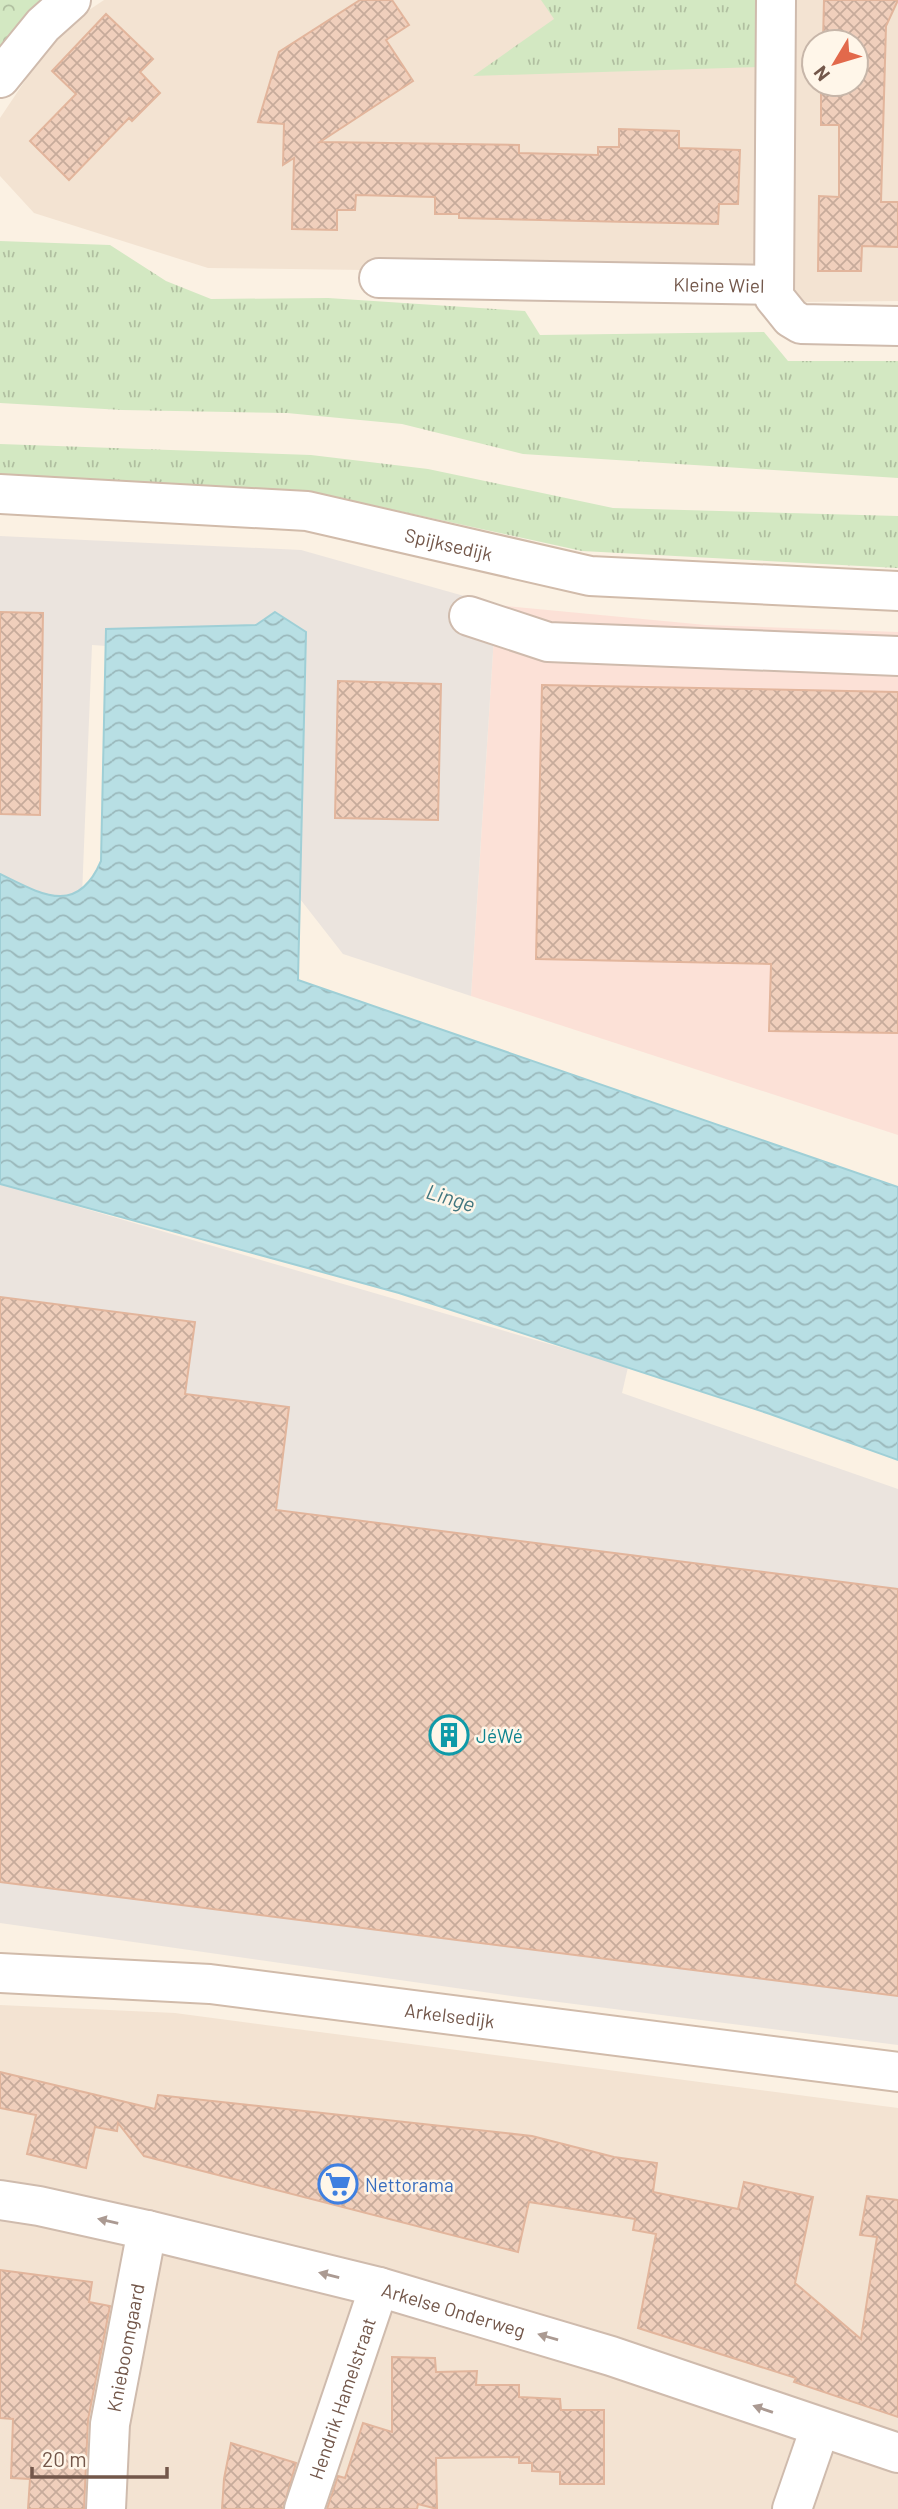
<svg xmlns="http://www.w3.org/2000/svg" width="898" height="2509" font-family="Barlow,sans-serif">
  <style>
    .residential { fill: #f3e3d2; fill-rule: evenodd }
    .commercial { fill: #fce1d7 }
    .industrial { fill: #ebe4de }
    .grass { fill: url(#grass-tufts) }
    .park { fill: url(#park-crowns) }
    .water { fill: url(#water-waves); stroke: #9fcfd6; stroke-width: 2 }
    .building { fill: url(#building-cross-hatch); stroke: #e2b59c; stroke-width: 2 }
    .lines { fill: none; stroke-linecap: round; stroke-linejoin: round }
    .minor-casing { stroke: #cfbbad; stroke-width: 42 }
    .secondary-casing { stroke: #d1bbaa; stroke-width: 42 }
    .minor { stroke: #fff; stroke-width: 38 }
    .secondary { stroke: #fff; stroke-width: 38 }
    .oneway { fill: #ab9a92 }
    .labels { text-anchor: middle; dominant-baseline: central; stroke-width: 5; stroke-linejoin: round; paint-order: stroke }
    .street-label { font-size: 19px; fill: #73574a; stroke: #fff6e9 }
    .culture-label { font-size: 19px; fill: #0d838f; stroke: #fff6e9; text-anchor: start }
    .shop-label { font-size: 19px; fill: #366cbe; stroke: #fff6e9; text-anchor: start }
    .water-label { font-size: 21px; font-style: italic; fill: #41767f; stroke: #fff6e9 }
  </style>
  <defs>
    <pattern id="grass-tufts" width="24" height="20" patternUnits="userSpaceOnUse" patternTransform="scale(1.75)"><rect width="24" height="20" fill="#d3e8c2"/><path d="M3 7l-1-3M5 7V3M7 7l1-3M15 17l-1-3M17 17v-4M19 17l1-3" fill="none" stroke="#b0bfa0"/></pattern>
    <pattern id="park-crowns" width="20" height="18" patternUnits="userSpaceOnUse" patternTransform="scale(1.75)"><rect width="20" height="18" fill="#d3e8c2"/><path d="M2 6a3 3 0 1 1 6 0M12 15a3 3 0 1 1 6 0" fill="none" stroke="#b0bfa0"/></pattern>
    <pattern id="water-waves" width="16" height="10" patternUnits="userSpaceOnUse" patternTransform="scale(1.75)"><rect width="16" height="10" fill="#b8dfe4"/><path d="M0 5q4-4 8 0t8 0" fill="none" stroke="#9ab8bb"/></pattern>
    <pattern id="building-cross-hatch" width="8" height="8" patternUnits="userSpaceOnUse" patternTransform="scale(1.75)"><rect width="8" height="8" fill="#f0cfbc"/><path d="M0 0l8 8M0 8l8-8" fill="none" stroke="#c7ab9b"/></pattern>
  </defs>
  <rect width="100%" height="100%" fill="#fbf1e3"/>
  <!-- residential -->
  <path class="residential" d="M 104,0 L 898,0 L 898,301 L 802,302 L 746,275 L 208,268 L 34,213 L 0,176 L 0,118 L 59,30 ZM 814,42 L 856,42 L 856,84 L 814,84 Z
    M 0,2005 L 175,2013 L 898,2108 L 898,2509 L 0,2509 Z"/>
  <!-- commercial -->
  <path class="commercial" d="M 496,605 L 706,625 L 898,632 L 898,1135 L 471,996 Z"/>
  <!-- industrial -->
  <path class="industrial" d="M 0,536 L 301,550 L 496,605 L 471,996 L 343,954 L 286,881 L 223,654 L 92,645 L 81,921 L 0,913 Z
    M 0,1184 L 628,1367 L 622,1393 L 898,1489 L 898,2045 L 519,1997 L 0,1923 Z"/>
  <!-- grass -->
  <path class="grass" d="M 541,0 L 760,0 L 759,67 L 473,76 L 554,19 Z
    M 0,241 L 110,245 L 166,281 L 211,299 L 328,298 L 525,311 L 540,335 L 764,332 L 788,361 L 898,361 L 898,478 L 523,454 L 402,424 L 287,413 L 122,410 L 0,403 Z
    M 0,444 L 311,455 L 428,469 L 613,508 L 898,516 L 898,568 L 582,551 L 312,492 L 0,475 Z"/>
  <!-- park -->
  <path class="park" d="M 0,0 L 45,0 L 0,50 Z"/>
  <!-- water -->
  <path class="water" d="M 275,612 L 306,632 L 298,980 L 898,1187 L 898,1460 L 770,1414 L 399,1293 L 0,1184 L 0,874 C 41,894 77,917 101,861 L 106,629 L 256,625 Z"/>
  <!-- building -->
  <path class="building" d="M 360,0 L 392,0 L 409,25 L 386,40 L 413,81 L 320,142 L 519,145 L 519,153 L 598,155 L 598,147 L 619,147 L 619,129 L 679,131 L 679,148 L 740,150 L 738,204 L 719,204 L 718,224 L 459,218 L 459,214 L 435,214 L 435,197 L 356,195 L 355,210 L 337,210 L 337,230 L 292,229 L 294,158 L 283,165 L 284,124 L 258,122 L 279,52 Z
    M 824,0 L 898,0 L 886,26 L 881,202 L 898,202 L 898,247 L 862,246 L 861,271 L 818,271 L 819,196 L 839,197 L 839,125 L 821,125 L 821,84 L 856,84 L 856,42 L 823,42 Z
    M 106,14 L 153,59 L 140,72 L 160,93 L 132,121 L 129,118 L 69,180 L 30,141 L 76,94 L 52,71 Z
    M 0,612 L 43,613 L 40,815 L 0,814 Z
    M 338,681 L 441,684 L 438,820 L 335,818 Z
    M 542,685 L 898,692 L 898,1033 L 769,1031 L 771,964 L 536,959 Z
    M 0,1297 L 195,1322 L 185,1394 L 289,1407 L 276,1510 L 898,1589 L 898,1996 L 0,1882 Z
    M 0,2072 L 155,2109 L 158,2095 L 532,2136 L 614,2157 L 657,2163 L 653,2192 L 738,2209 L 744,2182 L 813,2197 L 795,2283 L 861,2339 L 877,2237 L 860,2235 L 867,2196 L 898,2200 L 898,2417 L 794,2382 L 796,2378 L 638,2328 L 656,2234 L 633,2230 L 635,2219 L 529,2202 L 518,2252 L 144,2156 L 118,2123 L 117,2131 L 95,2127 L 86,2168 L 27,2154 L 36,2115 L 0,2108 Z
    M 0,2270 L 92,2282 L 89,2302 L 110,2306 L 88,2420 L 84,2509 L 28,2509 L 30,2479 L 11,2478 L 13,2419 L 0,2418 Z
    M 392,2357 L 435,2358 L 436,2372 L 477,2371 L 476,2385 L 519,2385 L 519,2397 L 560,2399 L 561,2410 L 604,2410 L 604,2484 L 560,2484 L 560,2472 L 532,2471 L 532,2463 L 519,2463 L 519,2457 L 436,2458 L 437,2509 L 418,2504 L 417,2509 L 327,2509 L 338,2476 L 345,2478 L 363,2423 L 392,2432 Z
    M 231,2443 L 296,2463 L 283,2509 L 222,2509 L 224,2479 Z"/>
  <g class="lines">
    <!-- minor casing -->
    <g class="minor-casing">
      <g id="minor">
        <path d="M 776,0 L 774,297 L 791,318 L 801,324 L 898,326"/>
        <path d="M 0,78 L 43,25 L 71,0"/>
        <path id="s1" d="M 379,278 L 773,285"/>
        <path d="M 469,616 L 548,642 L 898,656"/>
        <path id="s2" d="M 0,2200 L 39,2206 L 147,2230 L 379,2287 L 611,2356 L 898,2453"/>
        <path id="s3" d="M 106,2509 L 110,2424 L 147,2230"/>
        <path id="s4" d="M 304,2509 L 379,2287"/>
        <path d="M 792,2509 L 820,2428"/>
      </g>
    </g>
    <!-- secondary casing -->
    <g class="secondary-casing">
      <g id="secondary">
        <path id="s5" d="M 0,494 L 307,511 L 590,576 L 898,591"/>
        <path id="s6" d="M 0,1973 L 210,1984 L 898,2072"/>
      </g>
    </g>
    <!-- minor -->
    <use href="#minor" class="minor"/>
    <!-- secondary -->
    <use href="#secondary" class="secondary"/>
  </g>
  <!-- one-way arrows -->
  <defs><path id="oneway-solid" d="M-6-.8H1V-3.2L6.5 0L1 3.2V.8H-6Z" transform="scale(1.75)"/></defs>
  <g class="oneway">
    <use href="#oneway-solid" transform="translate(108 2221) rotate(-167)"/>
    <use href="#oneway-solid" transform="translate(329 2275) rotate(-166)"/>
    <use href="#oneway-solid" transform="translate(548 2337) rotate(-164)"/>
    <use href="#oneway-solid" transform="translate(763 2409) rotate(-161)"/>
  </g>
  <!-- icons -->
  <defs>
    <g id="building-ring" transform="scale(2.0125)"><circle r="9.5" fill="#fff6e9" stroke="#0f9aa8" stroke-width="1.5"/><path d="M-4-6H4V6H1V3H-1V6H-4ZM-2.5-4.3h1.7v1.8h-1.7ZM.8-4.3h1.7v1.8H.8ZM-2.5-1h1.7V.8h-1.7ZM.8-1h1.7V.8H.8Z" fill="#0f9aa8"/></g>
    <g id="supermarket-ring" transform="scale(2.0125)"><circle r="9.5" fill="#fff6e9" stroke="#3f7fe0" stroke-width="1.5"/><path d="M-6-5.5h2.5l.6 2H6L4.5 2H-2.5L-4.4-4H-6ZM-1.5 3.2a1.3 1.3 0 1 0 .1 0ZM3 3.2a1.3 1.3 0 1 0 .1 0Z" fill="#3f7fe0"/></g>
  </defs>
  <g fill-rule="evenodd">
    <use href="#building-ring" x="449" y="1735"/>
    <use href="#supermarket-ring" x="338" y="2184"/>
  </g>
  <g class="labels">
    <!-- street labels -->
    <g class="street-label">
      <text stroke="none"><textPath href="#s1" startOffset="340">Kleine Wiel</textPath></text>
      <text stroke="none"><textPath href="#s5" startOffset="453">Spijksedijk</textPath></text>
      <text stroke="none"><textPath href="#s6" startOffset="452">Arkelsedijk</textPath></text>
      <text stroke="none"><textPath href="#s2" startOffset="467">Arkelse Onderweg</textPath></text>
      <text stroke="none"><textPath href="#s3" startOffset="163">Knieboomgaard</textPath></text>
      <text stroke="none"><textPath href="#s4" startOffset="117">Hendrik Hamelstraat</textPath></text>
    </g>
    <!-- culture labels -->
    <g class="culture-label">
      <text x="476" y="1735">JéWé</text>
    </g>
    <!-- shop labels -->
    <g class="shop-label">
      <text x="365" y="2184">Nettorama</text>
    </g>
    <!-- water labels -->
    <g class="water-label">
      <text transform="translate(451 1197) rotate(17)">Linge</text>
    </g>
  </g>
  <!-- north arrow -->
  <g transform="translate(835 63) rotate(232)"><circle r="33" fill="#fff6e9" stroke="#c7b6a9" stroke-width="2"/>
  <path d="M0-5L12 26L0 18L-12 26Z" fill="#e2694b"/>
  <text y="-10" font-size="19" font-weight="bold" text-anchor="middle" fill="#73574a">N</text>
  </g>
  <!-- scale -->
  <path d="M32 2467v10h135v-10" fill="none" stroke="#73574a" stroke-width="3.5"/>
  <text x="42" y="2467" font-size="21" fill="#73574a" stroke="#fff6e9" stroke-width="5" paint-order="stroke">20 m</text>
</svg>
